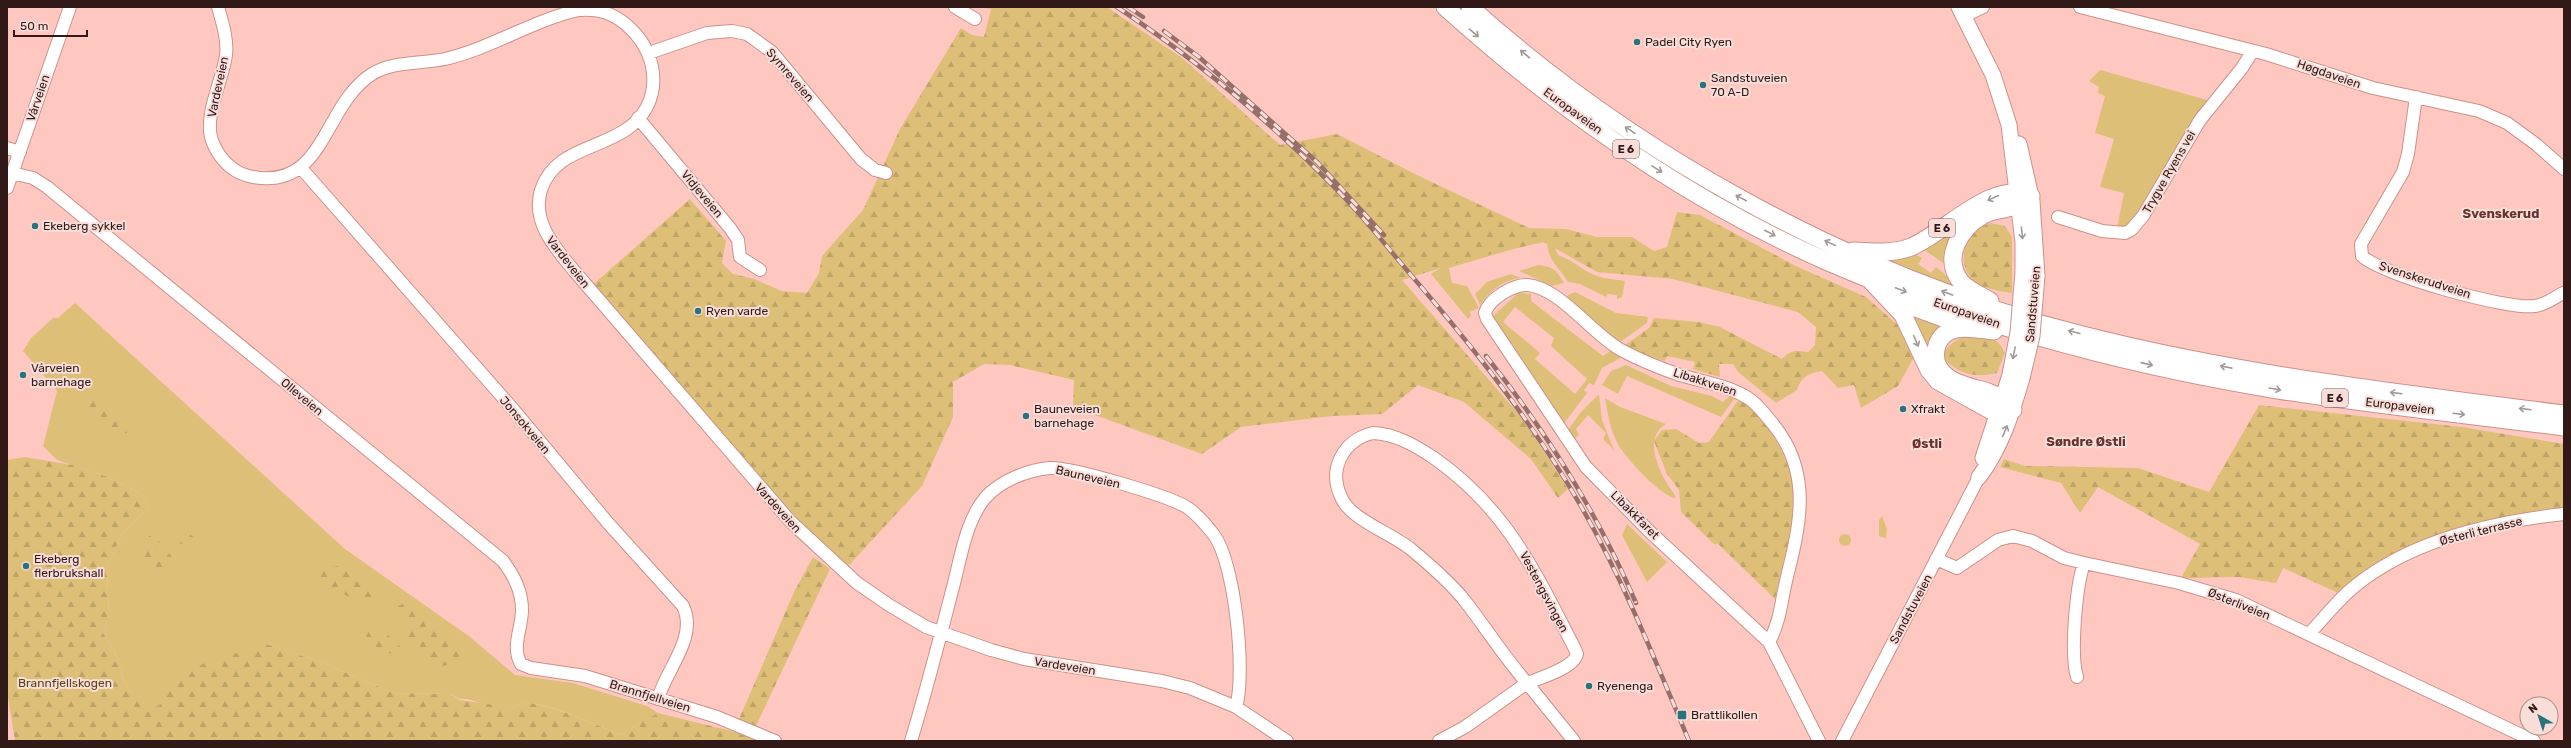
<svg xmlns="http://www.w3.org/2000/svg" width="2571" height="748" font-family="Rubik,sans-serif">
  <style>
    .green { fill: #debf78; fill-rule: evenodd }
    .forest { fill: url(#forest-firs) }
    .lines { fill: none; stroke-linecap: round; stroke-linejoin: round }
    .minor-casing { stroke: #ce9088; stroke-width: 14 }
    .major-casing { stroke: #ce9088; stroke-width: 17 }
    .highway-casing { stroke: #ce9088; stroke-width: 19 }
    .minor { stroke: #fff; stroke-width: 12 }
    .major { stroke: #fff; stroke-width: 15 }
    .highway { stroke: #fff; stroke-width: 17 }
    .rail-casing { stroke: #966f6b; stroke-width: 4.5 }
    .rail { stroke: #f8ddd9; stroke-width: 3; stroke-dasharray: 9; stroke-linecap: butt }
    .major-bridge-casing { stroke: #ce9088; stroke-width: 17; stroke-linecap: butt }
    .major-bridge { stroke: #fff; stroke-width: 15 }
    .oneway { stroke: #a29897 }
    .poi-dot { fill: #2a737c; stroke: #f8ddd9; stroke-width: 1.5 }
    .labels { text-anchor: middle; dominant-baseline: central; stroke-width: 4; stroke-linejoin: round; paint-order: stroke }
    .shield { fill: #f8ddd9; stroke: #6d5451; stroke-width: 1 }
    .shield-label { font-size: 11px; font-weight: bold; fill: #311917 }
    .poi-label { font-size: 12px; fill: #311917; stroke: #f8ddd9; text-anchor: start }
    .street-label { font-size: 12px; fill: #311917; stroke: #f8ddd9 }
    .park-label { font-size: 12px; fill: #5a4614; stroke: #f8ddd9 }
    .neighbourhood-label { font-size: 13px; font-weight: bold; fill: #68332d; stroke: #f8ddd9 }
  </style>
  <defs>
    <pattern id="forest-firs" width="22" height="20" patternUnits="userSpaceOnUse"><rect width="22" height="20" fill="#debf78"/><path d="M5 1l3.5 6h-7zM16 11l3.5 6h-7z" fill="#bfa467"/></pattern>
  </defs>
  <rect width="100%" height="100%" fill="#fec8c1"/>
  <!-- green -->
  <path class="green" d="M 2100,70 L 2211,101 L 2194,119 L 2133,223 L 2128,227 L 2117,228 L 2124,193 L 2100,187 L 2114,139 L 2095,133 L 2105,96 L 2098,93 L 2099,87 L 2089,81 Z
    M 1957,224 L 1949,267 L 1920,247 Z
    M 1547,239 L 1449,268 L 1452,283 L 1467,286 L 1479,308 L 1470,312 L 1471,316 L 1468,319 L 1431,274 L 1447,264 Z
    M 1553,243 L 1558,255 C 1570,259 1578,266 1588,272 C 1600,279 1613,279 1625,281 L 1622,297 L 1617,299 L 1617,295 L 1607,294 L 1606,297 L 1580,284 L 1568,282 C 1559,267 1550,263 1547,245 Z
    M 1914,253 L 1922,258 L 1918,264 L 1931,273 L 1936,267 L 1953,281 L 1956,286 L 1939,283 L 1876,256 Z
    M 1538,265 C 1552,266 1557,270 1564,283 L 1552,286 L 1519,271 Z
    M 1511,274 L 1521,278 C 1505,279 1489,291 1480,305 L 1475,294 L 1487,282 Z
    M 1575,292 L 1616,313 L 1648,317 L 1647,323 L 1620,342 L 1600,329 L 1567,299 L 1568,295 Z
    M 1518,293 L 1531,294 L 1531,301 L 1603,356 L 1610,351 L 1622,357 L 1602,368 L 1594,385 L 1589,383 L 1584,390 L 1587,393 L 1562,426 L 1493,316 ZM 1515,307 L 1554,338 L 1551,346 L 1587,379 L 1575,394 L 1535,359 L 1540,353 L 1503,322 Z
    M 75,303 L 345,549 L 470,637 L 515,675 L 573,683 L 647,706 L 658,713 L 620,735 C 600,726 542,700 522,703 C 519,704 516,706 514,708 L 490,706 L 467,699 L 460,699 L 449,694 L 393,693 L 326,664 L 266,644 L 146,714 L 125,684 L 114,650 L 103,633 L 109,616 L 107,566 L 122,534 L 149,508 L 140,493 L 108,477 L 57,460 L 43,446 L 57,391 L 23,351 L 31,338 L 53,318 L 58,318 Z
    M 1905,308 L 1947,323 L 1931,357 Z
    M 1626,365 L 1671,386 L 1712,396 L 1723,402 L 1729,396 L 1735,398 L 1721,417 L 1627,376 L 1618,394 L 1602,385 L 1611,371 Z
    M 1599,394 L 1602,420 L 1614,450 L 1603,439 L 1606,433 L 1588,415 L 1576,429 L 1579,435 L 1575,438 L 1568,430 L 1581,412 Z
    M 1605,398 L 1620,407 L 1666,424 C 1644,437 1657,467 1668,485 C 1671,490 1674,492 1676,498 C 1661,497 1627,459 1619,446 C 1610,432 1608,414 1605,398 Z
    M 1882,516 L 1887,529 L 1886,538 L 1879,536 L 1879,520 Z
    M 1627,524 L 1667,562 L 1647,582 L 1622,535 Z
    M1839 540a6 6 0 1 1 12 0a6 6 0 1 1-12 0Z"/>
  <!-- forest -->
  <path class="forest" d="M 976,7 L 1107,7 L 1182,58 L 1280,145 L 1337,134 L 1417,175 L 1529,228 L 1566,229 L 1597,237 L 1632,237 L 1654,251 L 1667,247 L 1677,212 L 1700,215 L 1798,267 L 1866,297 L 1900,327 L 1914,357 L 1898,386 L 1861,408 L 1854,385 L 1838,388 L 1822,371 C 1809,373 1801,377 1797,390 L 1776,403 L 1738,372 L 1733,364 L 1719,364 L 1720,377 L 1693,369 L 1695,362 L 1667,356 L 1665,361 L 1642,354 L 1625,345 L 1649,328 L 1654,318 L 1699,322 L 1720,327 L 1782,359 C 1790,350 1796,350 1808,352 L 1815,345 L 1816,327 L 1798,312 L 1673,279 L 1597,272 L 1544,242 L 1474,258 L 1402,280 L 1523,419 L 1568,489 L 1558,498 L 1531,459 L 1464,402 L 1418,385 L 1382,414 L 1332,416 L 1241,427 L 1202,454 L 1073,407 L 1074,380 L 1010,365 L 984,364 L 953,382 L 953,417 L 922,486 L 840,575 L 795,536 L 588,289 L 690,199 L 726,241 L 722,263 L 733,274 L 754,279 L 782,291 L 807,293 L 819,273 L 822,256 L 863,210 L 900,129 L 961,28 L 972,35 L 984,37 L 991,9 Z
    M 1991,223 L 2005,226 L 2012,237 L 2012,293 C 2000,291 1984,289 1974,281 C 1953,262 1967,229 1991,223 Z
    M 1973,334 C 1990,337 1997,336 2005,353 L 1997,373 C 1975,378 1961,375 1945,360 L 1943,353 C 1951,342 1960,337 1973,334 Z
    M 99,397 L 109,402 C 116,416 127,419 137,431 L 135,433 C 110,434 98,429 87,405 Z
    M 1739,399 C 1772,424 1797,466 1793,509 C 1791,539 1781,569 1775,599 L 1717,543 L 1715,545 L 1681,512 L 1679,490 L 1667,474 L 1654,441 L 1662,430 L 1676,429 L 1699,443 L 1709,442 Z
    M 2259,405 L 2462,427 L 2564,444 L 2564,516 L 2482,531 L 2417,554 L 2347,597 L 2283,568 L 2276,583 L 2238,577 L 2181,578 L 2200,544 L 2098,487 L 2080,513 L 2061,483 L 2000,467 L 2004,459 L 2025,466 L 2138,468 L 2209,492 Z
    M 25,457 L 73,465 L 108,477 L 140,493 L 149,508 L 122,534 L 107,566 L 109,616 L 103,633 L 114,650 L 125,684 L 146,713 L 164,702 L 169,680 L 205,663 L 266,644 L 326,664 L 393,693 L 449,694 L 460,700 L 514,708 C 516,706 519,704 521,703 C 541,700 600,726 620,735 L 658,713 L 772,741 L 15,741 L 7,691 L 7,460 Z
    M 185,531 L 195,538 L 197,548 L 192,548 L 179,543 L 180,535 Z
    M 149,536 L 156,536 L 163,541 L 162,543 L 157,542 L 156,547 L 171,555 L 174,569 L 158,570 L 144,560 L 141,545 Z
    M 813,557 L 830,569 L 756,726 L 739,719 L 795,590 Z
    M 341,566 L 346,571 L 366,577 L 378,594 L 376,602 C 345,600 345,593 320,580 L 322,568 Z
    M 404,603 L 422,613 L 465,650 L 459,661 L 443,666 L 428,666 L 420,658 L 407,633 L 411,627 L 397,607 Z
    M 369,631 C 387,633 396,636 403,653 C 388,656 375,649 365,639 Z"/>
  <g class="lines">
    <!-- minor casing -->
    <g class="minor-casing">
      <path id="minor" d="M 218,7 C 222,21 228,40 226,55 C 223,80 202,118 213,143 C 220,160 234,174 253,177 C 325,190 323,105 372,74 C 393,61 422,64 445,59 C 492,48 533,20 579,10 C 600,8 616,14 631,29 C 660,57 663,104 627,129 C 597,150 554,150 541,190 C 531,223 557,250 576,273 L 790,521 L 857,583 L 889,605 L 926,627 L 991,650 L 1024,659 L 1162,681 L 1190,688 L 1236,707 L 1287,741
        M 955,7 L 975,19
        M 2080,7 L 2266,54 L 2373,88 L 2479,111 L 2507,123 L 2537,145 L 2564,169
        M 1964,16 L 1983,7
        M 649,53 L 707,33 L 732,31 L 747,34 L 772,52 L 861,159 L 875,170 L 886,173
        M 2416,97 L 2408,154 L 2403,172 L 2361,244 L 2362,256 C 2382,275 2507,310 2535,306 C 2545,305 2554,298 2563,293
        M 638,118 L 730,228 L 738,240 L 740,257 L 760,270
        M 7,148 L 20,152
        M 301,168 L 513,409 L 608,523 L 683,606 C 698,638 666,669 658,699
        M 12,173 L 33,178 L 47,187 L 503,561 C 514,576 522,591 522,610 C 522,628 511,647 521,664 L 531,668 L 585,676 L 717,717 L 775,741
        M 7,188 L 70,7
        M 2058,217 L 2102,231 L 2125,233 L 2131,230 L 2143,216 L 2200,120 L 2242,68 L 2252,52
        M 1373,433 C 1396,434 1416,446 1434,458 C 1508,510 1535,572 1575,649 L 1577,654 C 1574,668 1540,678 1527,683 C 1504,657 1486,628 1465,601 C 1450,582 1430,565 1412,550 C 1393,534 1352,520 1342,499 C 1327,470 1343,440 1373,433 Z
        M 1936,559 L 1957,568 L 1998,540 L 2013,536 L 2032,541 L 2064,558 L 2084,563 L 2179,583 L 2236,600 L 2534,741
        M 2309,634 C 2322,620 2334,605 2348,592 C 2405,541 2490,522 2564,514
        M 1769,642 C 1780,622 1781,603 1786,581 C 1800,525 1813,473 1773,424 C 1765,415 1758,404 1748,398 C 1727,385 1703,382 1680,375 C 1659,368 1640,360 1621,350 C 1593,335 1560,288 1528,285 C 1513,284 1489,299 1485,313 L 1487,319 L 1586,467 L 1649,531 L 1769,642 L 1819,741
        M 2077,677 C 2070,653 2076,587 2084,563
        M 911,741 C 926,692 939,641 952,591 C 960,562 965,522 985,498 C 1000,481 1027,470 1050,468 C 1071,467 1170,496 1188,508 C 1198,515 1207,526 1214,535 C 1235,563 1246,673 1236,707
        M 1439,741 L 1465,727 L 1527,683 L 1574,741
        M 1842,741 L 1979,477"/>
    </g>
    <!-- major casing -->
    <g class="major-casing">
      <path id="major" d="M 1959,7 L 1993,75 L 2009,125 L 2023,242 L 2023,272
        M 2019,144 L 2032,201 L 2037,276
        M 1983,458 L 2010,375
        M 1979,477 C 2001,448 2012,413 2022,378"/>
    </g>
    <!-- highway casing -->
    <g class="highway-casing">
      <path id="highway" d="M 1445,7 C 1558,109 1686,199 1826,261 C 1969,323 2124,365 2278,390 C 2373,405 2469,415 2564,427
        M 1470,7 C 1632,153 1841,268 2052,327 C 2219,373 2392,392 2564,414
        M 1853,251 C 1871,252 1893,254 1911,247 C 1945,233 1992,179 2031,196 C 2017,212 2000,206 1983,215 C 1960,228 1942,258 1961,282 C 1968,290 1980,295 1990,301
        M 1871,281 L 1903,315 L 1929,370 L 1938,381 L 1990,410 L 1998,412 L 2013,410 C 2007,403 1997,395 1988,392 C 1972,387 1947,384 1938,366 C 1935,360 1935,352 1937,345 C 1946,321 1974,329 1994,331
        M 1891,299 L 1968,327"/>
    </g>
    <!-- minor -->
    <use href="#minor" class="minor"/>
    <!-- major -->
    <use href="#major" class="major"/>
    <!-- highway -->
    <use href="#highway" class="highway"/>
    <!-- rail casing -->
    <g class="rail-casing">
      <path id="rail" d="M 1117,7 C 1197,60 1272,123 1339,192 C 1369,223 1395,257 1423,289 C 1482,358 1537,429 1582,508 C 1624,582 1656,662 1689,741
        M 1128,7 L 1143,17
        M 1164,31 L 1199,57 L 1318,163 L 1384,235
        M 1486,356 C 1546,431 1598,514 1636,603"/>
    </g>
    <!-- rail -->
    <use href="#rail" class="rail"/>
    <!-- major-bridge casing -->
    <g class="major-bridge-casing">
      <path id="major-bridge" d="M 2010,375 L 2018,332 L 2023,272
        M 2022,378 L 2032,336 L 2037,276"/>
    </g>
    <!-- major-bridge -->
    <use href="#major-bridge" class="major-bridge"/>
  </g>
  <!-- one-way arrows -->
  <defs><path id="oneway-shaft" d="M-6 0H5M1.5-3L5.5 0L1.5 3" fill="none" stroke-width="1.6" stroke-linecap="round" stroke-linejoin="round"/></defs>
  <g class="oneway">
    <use href="#oneway-shaft" transform="translate(1474 33) rotate(40)"/>
    <use href="#oneway-shaft" transform="translate(1525 54) rotate(-140)"/>
    <use href="#oneway-shaft" transform="translate(1630 130) rotate(-146)"/>
    <use href="#oneway-shaft" transform="translate(1657 169) rotate(31)"/>
    <use href="#oneway-shaft" transform="translate(1741 198) rotate(-152)"/>
    <use href="#oneway-shaft" transform="translate(1993 198) rotate(155)"/>
    <use href="#oneway-shaft" transform="translate(1770 233) rotate(27)"/>
    <use href="#oneway-shaft" transform="translate(2022 233) rotate(84)"/>
    <use href="#oneway-shaft" transform="translate(1830 243) rotate(-155)"/>
    <use href="#oneway-shaft" transform="translate(1901 290) rotate(21)"/>
    <use href="#oneway-shaft" transform="translate(1947 293) rotate(-160)"/>
    <use href="#oneway-shaft" transform="translate(2074 332) rotate(-166)"/>
    <use href="#oneway-shaft" transform="translate(1916 341) rotate(67)"/>
    <use href="#oneway-shaft" transform="translate(2014 353) rotate(101)"/>
    <use href="#oneway-shaft" transform="translate(2147 364) rotate(13)"/>
    <use href="#oneway-shaft" transform="translate(2226 367) rotate(-169)"/>
    <use href="#oneway-shaft" transform="translate(2275 389) rotate(10)"/>
    <use href="#oneway-shaft" transform="translate(2396 393) rotate(-173)"/>
    <use href="#oneway-shaft" transform="translate(2525 409) rotate(-173)"/>
    <use href="#oneway-shaft" transform="translate(2459 414) rotate(7)"/>
    <use href="#oneway-shaft" transform="translate(2005 431) rotate(-68)"/>
  </g>
  <!-- markers -->
  <g class="poi-dot">
    <circle cx="1637" cy="42" r="4"/>
    <circle cx="1703" cy="85" r="4"/>
    <circle cx="35" cy="226" r="4"/>
    <circle cx="698" cy="311" r="4"/>
    <circle cx="23" cy="375" r="4"/>
    <circle cx="1903" cy="409" r="4"/>
    <circle cx="1026" cy="416" r="4"/>
    <circle cx="26" cy="566" r="4"/>
    <circle cx="1589" cy="686" r="4"/>
    <rect x="1677" y="710" width="10" height="10" rx="2"/>
  </g>
  <g class="labels">
    <!-- shield labels -->
    <g class="shield">
      <rect x="1613" y="140" width="26" height="18" rx="3"/>
      <rect x="1929" y="219" width="26" height="18" rx="3"/>
      <rect x="2322" y="389" width="26" height="18" rx="3"/>
    </g>
    <g class="shield-label">
      <text x="1626" y="149">E 6</text>
      <text x="1942" y="228">E 6</text>
      <text x="2335" y="398">E 6</text>
    </g>
    <!-- poi labels -->
    <g class="poi-label">
      <text x="1645" y="42">Padel City Ryen</text>
      <text x="1711" y="78">Sandstuveien<tspan x="1711" dy="14">70 A-D</tspan></text>
      <text x="43" y="226">Ekeberg sykkel</text>
      <text x="706" y="311">Ryen varde</text>
      <text x="31" y="368">Vårveien<tspan x="31" dy="14">barnehage</tspan></text>
      <text x="1034" y="409">Bauneveien<tspan x="1034" dy="14">barnehage</tspan></text>
      <text x="1911" y="409">Xfrakt</text>
      <text x="34" y="559">Ekeberg<tspan x="34" dy="14">flerbrukshall</tspan></text>
      <text x="1597" y="686">Ryenenga</text>
      <text x="1691" y="715">Brattlikollen</text>
    </g>
    <!-- street labels -->
    <g class="street-label">
      <text transform="translate(2329 74) rotate(19)">Høgdaveien</text>
      <text transform="translate(790 75) rotate(49)">Symreveien</text>
      <text transform="translate(218 87) rotate(-78)">Vardeveien</text>
      <text transform="translate(38 98) rotate(-71)">Vårveien</text>
      <text transform="translate(1573 111) rotate(36)">Europaveien</text>
      <text transform="translate(2169 172) rotate(-60)">Trygve Ryens vei</text>
      <text transform="translate(702 194) rotate(50)">Vidjeveien</text>
      <text transform="translate(568 262) rotate(52)">Vardeveien</text>
      <text transform="translate(2425 280) rotate(18)">Svenskerudveien</text>
      <text transform="translate(2033 304) rotate(-85)">Sandstuveien</text>
      <text transform="translate(1967 313) rotate(19)">Europaveien</text>
      <text transform="translate(1705 382) rotate(18)">Libakkveien</text>
      <text transform="translate(302 397) rotate(40)">Olleveien</text>
      <text transform="translate(2400 406) rotate(7)">Europaveien</text>
      <text transform="translate(525 425) rotate(50)">Jonsokveien</text>
      <text transform="translate(1088 477) rotate(13)">Bauneveien</text>
      <text transform="translate(778 508) rotate(48)">Vardeveien</text>
      <text transform="translate(1635 515) rotate(45)">Libakkfaret</text>
      <text transform="translate(2481 531) rotate(-14)">Østerli terrasse</text>
      <text transform="translate(1544 592) rotate(62)">Vestengsvingen</text>
      <text transform="translate(2239 604) rotate(22)">Østerliveien</text>
      <text transform="translate(1911 609) rotate(-62)">Sandstuveien</text>
      <text transform="translate(1065 666) rotate(9)">Vardeveien</text>
      <text transform="translate(650 696) rotate(17)">Brannfjellveien</text>
    </g>
    <!-- park labels -->
    <g class="park-label">
      <text x="65" y="683">Brannfjellskogen</text>
    </g>
    <!-- neighbourhood labels -->
    <g class="neighbourhood-label">
      <text x="2501" y="213">Svenskerud</text>
      <text x="2086" y="441">Søndre Østli</text>
      <text x="1927" y="443">Østli</text>
    </g>
  </g>
  <!-- border -->
  <rect width="2571" height="748" fill="none" stroke="#311917" stroke-width="16"/>
  <!-- north arrow -->
  <g transform="translate(2539 716) rotate(321)"><circle r="19" fill="#f8ddd9" stroke="#a88f8b"/>
  <path d="M0-3L7 15L0 10L-7 15Z" fill="#2a737c"/>
  <text y="-6" font-size="11" font-weight="bold" text-anchor="middle" fill="#311917">N</text>
  </g>
  <!-- scale -->
  <path d="M14 30v6h73v-6" fill="none" stroke="#311917" stroke-width="2"/>
  <text x="20" y="30" font-size="12" fill="#311917" stroke="#f8ddd9" stroke-width="3" paint-order="stroke">50 m</text>
</svg>
